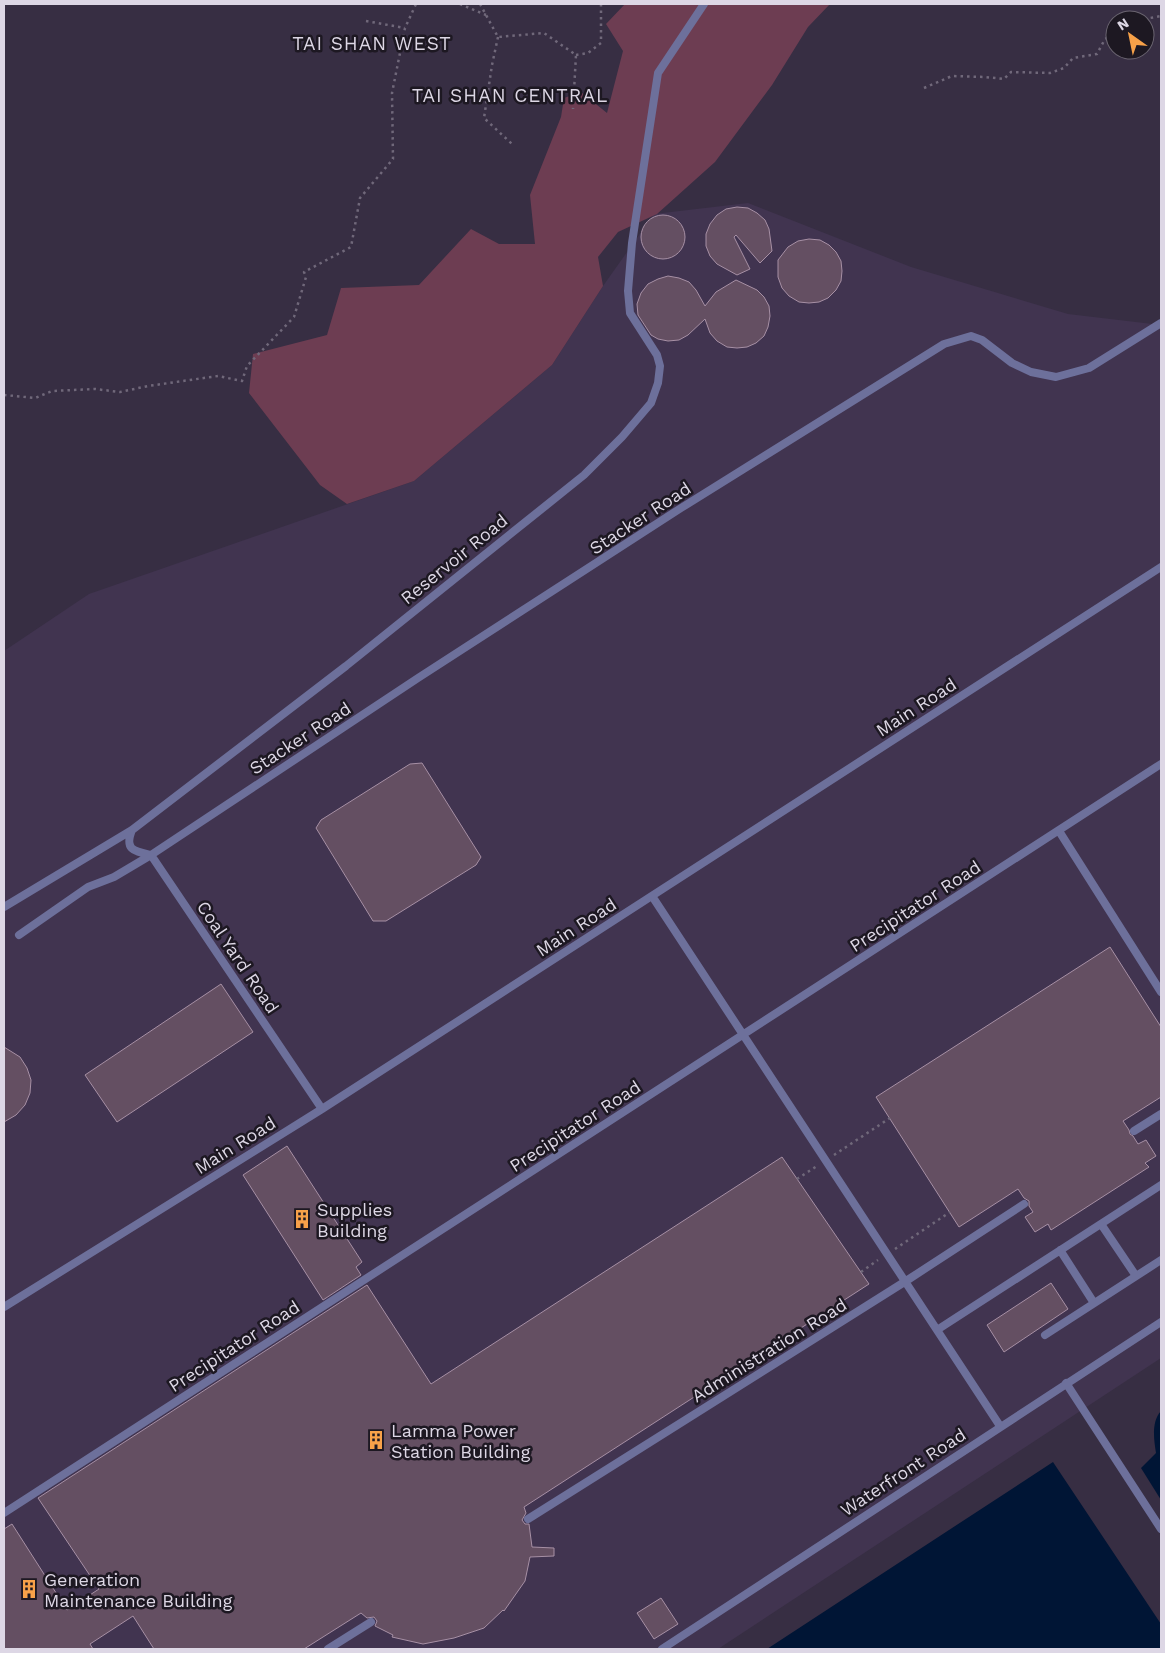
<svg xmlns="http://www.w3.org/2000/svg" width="1165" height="1653" font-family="'Work Sans',sans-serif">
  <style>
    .built { fill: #413450 }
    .green { fill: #6d3d52 }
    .water { fill: #001535 }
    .building { fill: #644f62; stroke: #a790a5 }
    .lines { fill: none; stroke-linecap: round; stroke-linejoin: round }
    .path { stroke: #70687a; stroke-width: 2.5; stroke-dasharray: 2.5 4; stroke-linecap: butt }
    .service { stroke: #6d709b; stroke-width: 8 }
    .labels { text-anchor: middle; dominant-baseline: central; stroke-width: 5; stroke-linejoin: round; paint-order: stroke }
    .street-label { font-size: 18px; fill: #ddd7e5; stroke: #1d1822 }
    .poi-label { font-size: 18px; fill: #ddd7e5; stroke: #1d1822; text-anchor: start }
    .neighbourhood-label { font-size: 19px; letter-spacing: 1px; fill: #ddd7e5; stroke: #1d1822 }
  </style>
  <rect width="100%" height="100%" fill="#372e43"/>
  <!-- built -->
  <path class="built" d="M 748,203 L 911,267 L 1068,314 L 1161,325 L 1161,1358 L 718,1649 L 4,1649 L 4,651 L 89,594 L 414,481 L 552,365 L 603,286 L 654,214 Z"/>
  <!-- green -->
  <path class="green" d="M 625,4 L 830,4 L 808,27 L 772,85 L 715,162 L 657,214 L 618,232 L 598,257 L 603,286 L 552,365 L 414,481 L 347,504 L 320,485 L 249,393 L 253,354 L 327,335 L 341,288 L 419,285 L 471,229 L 499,244 L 535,244 L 530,195 L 561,117 L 564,98 L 581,92 L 607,113 L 623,51 L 606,24 Z"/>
  <!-- water -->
  <path class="water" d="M 1161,1411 L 1161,1500 L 1141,1468 L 1156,1453 C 1154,1440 1151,1422 1161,1411 Z
    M 1053,1462 L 1161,1624 L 1161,1649 L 767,1649 Z"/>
  <!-- building -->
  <path class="building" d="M 737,207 L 748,208 L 757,213 L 765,220 L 769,229 L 772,251 L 760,263 L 736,235 L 734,237 L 750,269 L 737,275 L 717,264 L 710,256 L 706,246 L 706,234 L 710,224 L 717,215 L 726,209 Z
    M641 237a22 22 0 1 1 44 0a22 22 0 1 1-44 0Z
    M 809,239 L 820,240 L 829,245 L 836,252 L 841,261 L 842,271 L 841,281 L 836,290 L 828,298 L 819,302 L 809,303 L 799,302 L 789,296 L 782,288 L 778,277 L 778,260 L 788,247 L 798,241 Z
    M 668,276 L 679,278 L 689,282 L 696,290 L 705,306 L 716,292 L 736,280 L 757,290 L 764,297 L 769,306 L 770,316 L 768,327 L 764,336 L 756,343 L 747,347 L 737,348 L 727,347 L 717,341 L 710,333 L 705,319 L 688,335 L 679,340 L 668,341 L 658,339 L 651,335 L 638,315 L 637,304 L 641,293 L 648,284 L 658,279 Z
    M 422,763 L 481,857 L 476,865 L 386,921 L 373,921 L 316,828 L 321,820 L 410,764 Z
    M 1110,947 L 1161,1027 L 1161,1097 L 1123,1121 L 1129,1130 L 1130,1134 L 1133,1136 L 1138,1144 L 1146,1140 L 1156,1156 L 1145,1163 L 1149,1167 L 1051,1230 L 1048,1224 L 1035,1232 L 1025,1217 L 1033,1212 L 1029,1206 L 1029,1201 L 1024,1198 L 1018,1189 L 959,1227 L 876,1097 Z
    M 221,984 L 253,1032 L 117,1122 L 85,1075 Z
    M 4,1047 L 20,1057 L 27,1068 L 31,1080 L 30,1093 L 25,1105 L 16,1115 L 4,1122 Z
    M 287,1146 L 362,1262 L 356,1267 L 361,1275 L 323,1300 L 243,1175 Z
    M 782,1157 L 869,1284 L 524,1507 L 526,1513 L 522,1520 L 525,1524 L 529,1524 L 532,1547 L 554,1548 L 554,1556 L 530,1557 L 525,1581 L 504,1611 L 503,1610 L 484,1628 L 454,1638 L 423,1644 L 392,1637 L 393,1635 L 375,1626 L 377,1621 L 374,1617 L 367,1618 L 361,1613 L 304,1649 L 154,1649 L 133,1616 L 90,1644 L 93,1649 L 4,1649 L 4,1529 L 12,1524 L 67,1610 L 99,1589 L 38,1498 L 367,1285 L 431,1384 Z
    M 1051,1283 L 1068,1309 L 1004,1352 L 987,1325 Z
    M 661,1598 L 678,1624 L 654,1639 L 637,1613 Z"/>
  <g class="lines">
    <!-- path -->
    <path class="path" d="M 460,4 L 486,15
      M 480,4 L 498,37 L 544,33 L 576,55 L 573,109
      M 366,21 L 405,28
      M 1145,21 L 1150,18 L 1161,16
      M 498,37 L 492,65 L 484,118 L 512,144
      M 576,55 L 588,53 L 601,43 L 601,4
      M 924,88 L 952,76 L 985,77 L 1004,79 L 1011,72 L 1050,73 L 1064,68 L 1073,58 L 1097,54 L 1105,39 L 1115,34
      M 4,395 L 35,398 L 52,391 L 95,389 L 120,392 L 148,386 L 218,376 L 242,381 L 247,366 L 294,317 L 306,277 L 304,272 L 351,247 L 360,198 L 393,159 L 392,93 L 405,28 L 416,4
      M 834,1155 L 890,1118
      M 797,1179 L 817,1166
      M 895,1249 L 950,1212
      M 861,1272 L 878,1260"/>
    <!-- service -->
    <path class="service" d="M 132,830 C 124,850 134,851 151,855 L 322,1109
      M 1059,831 L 1161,992
      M 652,896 L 1000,1426
      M 4,907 L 132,830 L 346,666 L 584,475 L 622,437 L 651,403 L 658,383 L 660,366 L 657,355 L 630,313 L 628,291 L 632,243 L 658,73 L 704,4
      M 19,935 L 88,887 L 114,877 L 151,855 L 418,678 L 681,508 L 944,344 L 971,336 L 982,340 L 1012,363 L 1031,372 L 1056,377 L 1089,368 L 1161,323
      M 1134,1131 L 1161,1114
      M 1101,1224 L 1136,1276
      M 1060,1250 L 1094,1303
      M 4,1307 L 322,1109 L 1161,567
      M 937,1330 L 1161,1185
      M 1045,1335 L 1161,1260
      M 1066,1383 L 1161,1529
      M 4,1513 L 1161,764
      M 528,1519 L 906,1281 L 1024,1204
      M 328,1649 L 371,1622
      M 662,1649 L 1161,1322"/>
  </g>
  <!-- icons -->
  <defs>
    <g id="building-bare" transform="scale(1.5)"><path d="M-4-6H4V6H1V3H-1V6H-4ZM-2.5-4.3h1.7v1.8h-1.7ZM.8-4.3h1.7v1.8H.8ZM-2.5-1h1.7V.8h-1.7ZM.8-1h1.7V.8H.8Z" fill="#f7a149" stroke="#1d1822" stroke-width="2.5" paint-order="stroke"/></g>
  </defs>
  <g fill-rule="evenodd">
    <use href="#building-bare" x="302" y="1219"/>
    <use href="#building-bare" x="376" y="1440"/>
    <use href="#building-bare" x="29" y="1589"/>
  </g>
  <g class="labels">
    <!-- street labels -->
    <g class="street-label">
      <text transform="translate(640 518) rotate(-33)">Stacker Road</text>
      <text transform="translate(454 559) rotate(-39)">Reservoir Road</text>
      <text transform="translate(916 707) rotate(-33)">Main Road</text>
      <text transform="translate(300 738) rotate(-33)">Stacker Road</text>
      <text transform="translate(915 906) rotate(-33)">Precipitator Road</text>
      <text transform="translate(576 927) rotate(-33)">Main Road</text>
      <text transform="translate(238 957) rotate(56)">Coal Yard Road</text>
      <text transform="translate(575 1126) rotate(-33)">Precipitator Road</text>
      <text transform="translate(235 1145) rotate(-32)">Main Road</text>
      <text transform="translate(234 1346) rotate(-33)">Precipitator Road</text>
      <text transform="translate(769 1350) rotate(-32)">Administration Road</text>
      <text transform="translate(903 1472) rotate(-33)">Waterfront Road</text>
    </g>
    <!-- poi labels -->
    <g class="poi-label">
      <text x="317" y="1209">Supplies<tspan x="317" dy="21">Building</tspan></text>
      <text x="391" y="1430">Lamma Power<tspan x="391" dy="21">Station Building</tspan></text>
      <text x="44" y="1579">Generation<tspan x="44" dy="21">Maintenance Building</tspan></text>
    </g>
    <!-- neighbourhood labels -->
    <g class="neighbourhood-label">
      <text x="372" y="43">TAI SHAN WEST</text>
      <text x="510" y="95">TAI SHAN CENTRAL</text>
    </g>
  </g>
  <!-- border -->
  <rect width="1165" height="1653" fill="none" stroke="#ddd7e5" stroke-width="10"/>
  <!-- north arrow -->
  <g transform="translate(1130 35) rotate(327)"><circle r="24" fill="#1d1822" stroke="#6a6470"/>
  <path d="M0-4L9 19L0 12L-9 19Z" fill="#f7a149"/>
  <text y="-8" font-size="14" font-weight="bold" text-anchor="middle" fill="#ddd7e5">N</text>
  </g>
</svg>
